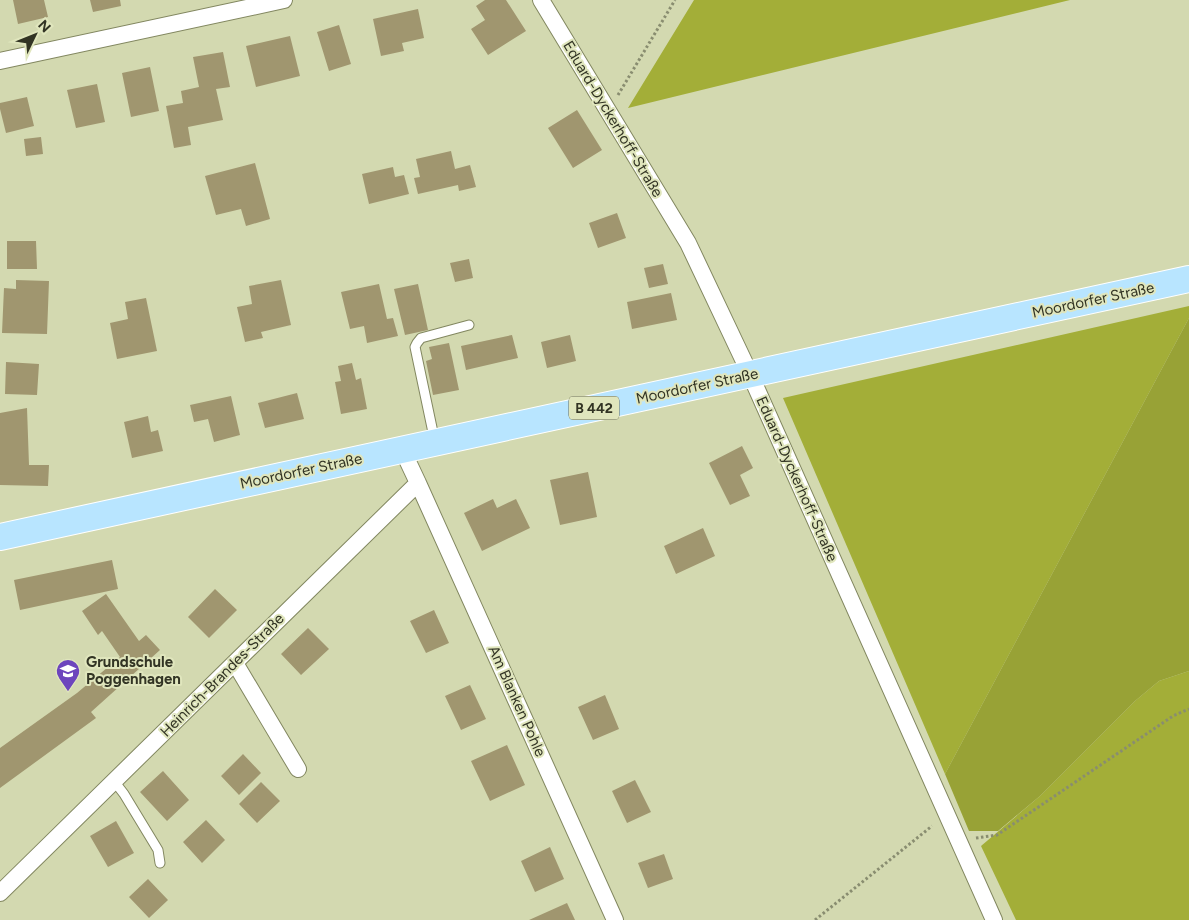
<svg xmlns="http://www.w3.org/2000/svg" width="1189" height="920" font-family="Figtree,sans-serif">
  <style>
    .green { fill: #a3ae38 }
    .forest { fill: #98a236 }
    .building { fill: #a0966f }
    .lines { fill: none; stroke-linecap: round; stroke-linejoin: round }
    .lane-casing { stroke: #828760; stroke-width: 11 }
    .street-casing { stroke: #828760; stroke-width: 18 }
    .primary-casing { stroke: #fff; stroke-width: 28 }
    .path { stroke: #898d70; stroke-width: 3; stroke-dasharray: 2.5 2.5; stroke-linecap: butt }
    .lane { stroke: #fff; stroke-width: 9 }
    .street { stroke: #fff; stroke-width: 16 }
    .primary { stroke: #b8e5ff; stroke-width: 26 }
    .labels { text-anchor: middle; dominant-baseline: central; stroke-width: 4; stroke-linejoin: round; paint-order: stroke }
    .shield { fill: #e0e6bd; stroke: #666952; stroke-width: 1 }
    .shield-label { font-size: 14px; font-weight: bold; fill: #323424 }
    .street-label { font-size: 15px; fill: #323424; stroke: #e0e6bd }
    .poi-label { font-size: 15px; font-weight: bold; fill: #323424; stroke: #e0e6bd; text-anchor: start }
  </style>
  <rect width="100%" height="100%" fill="#d3d9b0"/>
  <!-- green -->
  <path class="green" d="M 694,0 L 1070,0 L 628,108 Z
    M 1189,306 L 1189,318 L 945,774 L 783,398 Z
    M 1189,671 L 1189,920 L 1016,920 L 981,846 L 1040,796 L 1135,701 L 1159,681 Z"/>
  <!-- forest -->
  <path class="forest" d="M 1189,318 L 1189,671 L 1159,681 L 1135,701 L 1040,796 L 998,831 L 969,831 L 945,774 Z"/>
  <!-- building -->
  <path class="building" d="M 13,0 L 44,0 L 48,17 L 18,24 Z
    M 90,0 L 120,0 L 121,6 L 93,12 Z
    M 485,0 L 506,0 L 526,31 L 488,55 L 471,29 L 485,20 L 476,6 Z
    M 418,9 L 424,38 L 402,43 L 404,51 L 381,56 L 373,19 Z
    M 339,25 L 351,64 L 329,71 L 317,32 Z
    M 290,36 L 300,76 L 256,87 L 246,46 Z
    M 223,52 L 230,87 L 216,89 L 223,120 L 188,127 L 191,145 L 174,148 L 166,106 L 183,103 L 181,91 L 199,87 L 193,57 Z
    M 150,67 L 159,111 L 131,117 L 122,73 Z
    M 97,84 L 105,122 L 76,128 L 67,90 Z
    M 27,97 L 34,126 L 6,133 L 0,109 L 0,103 Z
    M 577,110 L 602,150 L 573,168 L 548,128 Z
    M 41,137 L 43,154 L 26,156 L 24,139 Z
    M 451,151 L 455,169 L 470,165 L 476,187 L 459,191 L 458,185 L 418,194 L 414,178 L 420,177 L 416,159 Z
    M 255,163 L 270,219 L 246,226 L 241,209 L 216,215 L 205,176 Z
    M 393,167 L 395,177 L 404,175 L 409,194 L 369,204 L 362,174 Z
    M 617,213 L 626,238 L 598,248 L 589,223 Z
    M 7,241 L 36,241 L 37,269 L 7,269 Z
    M 469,259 L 473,278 L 455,282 L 450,263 Z
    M 663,264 L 668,284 L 649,288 L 644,268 Z
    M 16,280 L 49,281 L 47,334 L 2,333 L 4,288 L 16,289 Z
    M 281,280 L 291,325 L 261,332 L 263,338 L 245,342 L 237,307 L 252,304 L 249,286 Z
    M 379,284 L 387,319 L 393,318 L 398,336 L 367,343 L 364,326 L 350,329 L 341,292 Z
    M 418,284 L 428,330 L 405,335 L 394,289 Z
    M 671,293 L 677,320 L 632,329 L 627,302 Z
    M 146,298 L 157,351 L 117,359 L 110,323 L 128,319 L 125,302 Z
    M 512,335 L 518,358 L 466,370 L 461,346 Z
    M 570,335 L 576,361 L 547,368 L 541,342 Z
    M 449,343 L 459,390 L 433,395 L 426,361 L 432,359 L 429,347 Z
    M 6,362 L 39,364 L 37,395 L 5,394 Z
    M 352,363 L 356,380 L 361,378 L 367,409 L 341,414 L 335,382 L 341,381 L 338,366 Z
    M 297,393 L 304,419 L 265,428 L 258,403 Z
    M 231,396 L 240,435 L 214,442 L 208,419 L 194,422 L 190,405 Z
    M 27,408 L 29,465 L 49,465 L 48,486 L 0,485 L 0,413 Z
    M 148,416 L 151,432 L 158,430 L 163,451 L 132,458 L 124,422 Z
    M 742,446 L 753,468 L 740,475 L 750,496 L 730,505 L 709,463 Z
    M 588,472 L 597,517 L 560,525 L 550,480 Z
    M 493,499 L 497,508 L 516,499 L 530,528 L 482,551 L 464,513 Z
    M 703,528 L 715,556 L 676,574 L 664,546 Z
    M 112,560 L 118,589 L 20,610 L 14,580 Z
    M 215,589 L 237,610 L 209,638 L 188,617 Z
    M 106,594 L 139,641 L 146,635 L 160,650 L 91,712 L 96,718 L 0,788 L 0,748 L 77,693 L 120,657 L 102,631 L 98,635 L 82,611 Z
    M 434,610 L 449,643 L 426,653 L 410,621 Z
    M 308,628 L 329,649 L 301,675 L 281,654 Z
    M 470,685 L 486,719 L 461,730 L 445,696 Z
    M 605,695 L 619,729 L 593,740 L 578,707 Z
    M 507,745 L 525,785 L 490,801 L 471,761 Z
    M 243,754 L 261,773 L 239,795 L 221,776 Z
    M 163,771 L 189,800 L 167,821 L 140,792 Z
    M 635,780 L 651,812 L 627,823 L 612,791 Z
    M 261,782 L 280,801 L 257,823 L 239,804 Z
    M 206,820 L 225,840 L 202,863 L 183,842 Z
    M 116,821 L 134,853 L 108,867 L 90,836 Z
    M 550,847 L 564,879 L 535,892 L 521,861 Z
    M 664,854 L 673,879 L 648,888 L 638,863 Z
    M 148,879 L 168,900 L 149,918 L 129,897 Z
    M 567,903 L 575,920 L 529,920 Z"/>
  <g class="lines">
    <!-- lane casing -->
    <g class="lane-casing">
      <path id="lane" d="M 435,442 L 415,347 L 417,343 L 421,338 L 469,325
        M 114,781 L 124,794 L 158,850 L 160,863"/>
    </g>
    <!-- street casing -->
    <g class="street-casing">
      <path id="street" d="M 541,0 L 688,243 L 750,374 L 994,920
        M 0,61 L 284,0
        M 418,483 L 615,920
        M 235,663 L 298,769
        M 0,893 L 418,483 L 402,449"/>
    </g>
    <!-- primary casing -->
    <g class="primary-casing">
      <path id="primary" d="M 0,537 L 1189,279"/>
    </g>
    <!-- path -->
    <path class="path" d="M 618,95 L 675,0
      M 976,838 L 997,835 L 1173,716 L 1189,709
      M 815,920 L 932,826"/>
    <!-- lane -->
    <use href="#lane" class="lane"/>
    <!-- street -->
    <use href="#street" class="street"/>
    <!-- primary -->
    <use href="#primary" class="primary"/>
  </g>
  <!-- icons -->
  <defs>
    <g id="school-pin" transform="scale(1.25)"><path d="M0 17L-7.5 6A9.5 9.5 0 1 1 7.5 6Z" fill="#6d45bd" stroke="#e0e6bd"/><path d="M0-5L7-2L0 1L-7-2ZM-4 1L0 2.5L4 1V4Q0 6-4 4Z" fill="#fff"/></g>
  </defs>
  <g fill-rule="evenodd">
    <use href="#school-pin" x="68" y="671"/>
  </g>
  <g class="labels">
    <!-- shield labels -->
    <rect class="shield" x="569" y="396.5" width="50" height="23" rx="4"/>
    <g class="shield-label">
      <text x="594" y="408">B 442</text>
    </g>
    <!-- street labels -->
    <g class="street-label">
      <text transform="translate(613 119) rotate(59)">Eduard-Dyckerhoff-Straße</text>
      <text transform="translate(1093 300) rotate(-12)">Moordorfer Straße</text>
      <text transform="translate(697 386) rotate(-12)">Moordorfer Straße</text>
      <text transform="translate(301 471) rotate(-12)">Moordorfer Straße</text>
      <text transform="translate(797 479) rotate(66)">Eduard-Dyckerhoff-Straße</text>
      <text transform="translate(222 675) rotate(-45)">Heinrich-Brandes-Straße</text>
      <text transform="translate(517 701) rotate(66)">Am Blanken Pohle</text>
    </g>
    <!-- poi labels -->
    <g class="poi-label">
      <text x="86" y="662">Grundschule<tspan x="86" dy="17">Poggenhagen</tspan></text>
    </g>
  </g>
  <!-- north arrow -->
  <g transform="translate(35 35) rotate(47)" stroke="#e0e6bd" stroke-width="4" paint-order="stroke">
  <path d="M0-4L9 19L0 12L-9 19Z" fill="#323424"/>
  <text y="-8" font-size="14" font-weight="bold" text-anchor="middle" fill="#323424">N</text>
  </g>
</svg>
